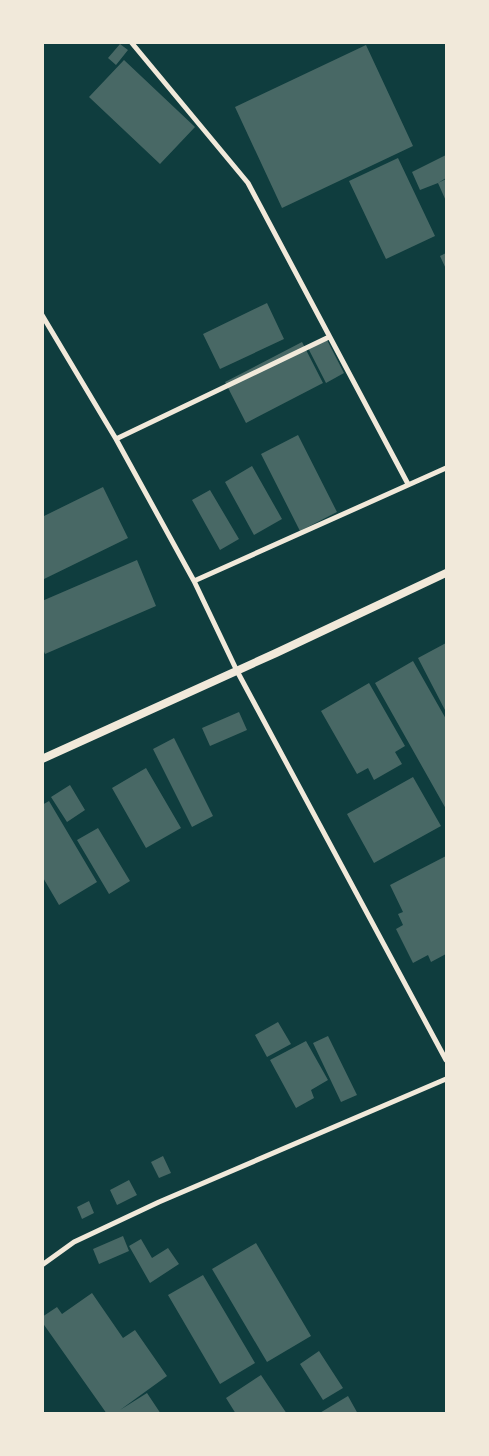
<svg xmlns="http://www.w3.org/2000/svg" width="489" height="1456" font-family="'IBM Plex Sans',sans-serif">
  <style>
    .building { fill: #486865 }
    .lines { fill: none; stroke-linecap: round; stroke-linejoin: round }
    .minor { stroke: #f1e9da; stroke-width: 5 }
    .tertiary { stroke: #f1e9da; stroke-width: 8 }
  </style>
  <rect width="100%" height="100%" fill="#0f3d3e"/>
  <!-- building -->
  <path class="building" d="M 120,44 L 128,50 L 116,65 L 108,58 Z
    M 366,45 L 413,146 L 282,208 L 235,107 Z
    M 124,60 L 195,127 L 160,164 L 89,97 Z
    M 446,155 L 446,178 L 438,183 L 446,179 L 446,201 L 438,183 L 420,190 L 412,172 Z
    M 398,158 L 435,236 L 386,259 L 349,181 Z
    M 446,253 L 446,269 L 440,256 Z
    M 267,303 L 284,339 L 220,369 L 203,334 Z
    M 326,338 L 344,373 L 326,383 L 308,348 Z
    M 302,342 L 323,383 L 246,423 L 225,382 Z
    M 298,435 L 337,512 L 300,531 L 261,454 Z
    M 252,466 L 282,519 L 254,535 L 225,482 Z
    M 103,487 L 128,538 L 42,580 L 42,517 Z
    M 210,490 L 239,539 L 220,550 L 192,500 Z
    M 137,560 L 156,606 L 45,654 L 42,647 L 42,601 Z
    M 446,643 L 446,712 L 418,658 Z
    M 413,661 L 446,719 L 446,809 L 375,683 Z
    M 369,683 L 405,746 L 395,752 L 402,764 L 374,780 L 368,768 L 357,774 L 321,711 Z
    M 239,712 L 247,730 L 210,746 L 202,728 Z
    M 174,738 L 213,816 L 192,827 L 153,749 Z
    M 146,768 L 181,828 L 146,848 L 112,788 Z
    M 413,777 L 441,826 L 374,863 L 347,814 Z
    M 70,785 L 85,810 L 67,822 L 51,797 Z
    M 49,801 L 97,882 L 59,905 L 42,876 L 42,805 Z
    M 98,828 L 130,881 L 109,894 L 77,840 Z
    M 446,856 L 446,954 L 431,962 L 428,955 L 413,963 L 396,929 L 403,925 L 398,914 L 403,912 L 390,885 Z
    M 278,1022 L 291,1044 L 267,1057 L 255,1035 Z
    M 328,1036 L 357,1095 L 341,1102 L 313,1043 Z
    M 306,1041 L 328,1080 L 311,1090 L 314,1098 L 296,1108 L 270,1060 Z
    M 163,1156 L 171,1173 L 159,1178 L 151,1162 Z
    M 129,1180 L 137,1195 L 117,1205 L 110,1190 Z
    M 89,1201 L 94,1213 L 82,1219 L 77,1207 Z
    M 123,1236 L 129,1251 L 99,1264 L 93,1249 Z
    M 141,1239 L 152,1258 L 168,1248 L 179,1264 L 150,1283 L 129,1246 Z
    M 256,1243 L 311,1336 L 267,1362 L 212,1269 Z
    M 203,1275 L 255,1363 L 220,1384 L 168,1295 Z
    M 92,1293 L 123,1338 L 135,1330 L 167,1376 L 120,1410 L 147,1393 L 161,1414 L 107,1414 L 42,1322 L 42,1317 L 57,1307 L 62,1314 Z
    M 319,1351 L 343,1388 L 323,1400 L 300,1364 Z
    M 261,1375 L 287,1414 L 236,1414 L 226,1398 Z
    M 348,1396 L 358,1414 L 318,1414 Z"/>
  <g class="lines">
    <!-- minor -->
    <path class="minor" d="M 131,42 L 248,183 L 408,484
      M 42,315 L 116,439 L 194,581 L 237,671 L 446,1060
      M 116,439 L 329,337
      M 194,581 L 446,468
      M 42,1265 L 74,1242 L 159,1202 L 446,1079"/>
    <!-- tertiary -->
    <path class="tertiary" d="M 42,759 L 276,653 L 446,573"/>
  </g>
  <!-- border -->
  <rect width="489" height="1456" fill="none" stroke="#f1e9da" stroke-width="88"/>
</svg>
